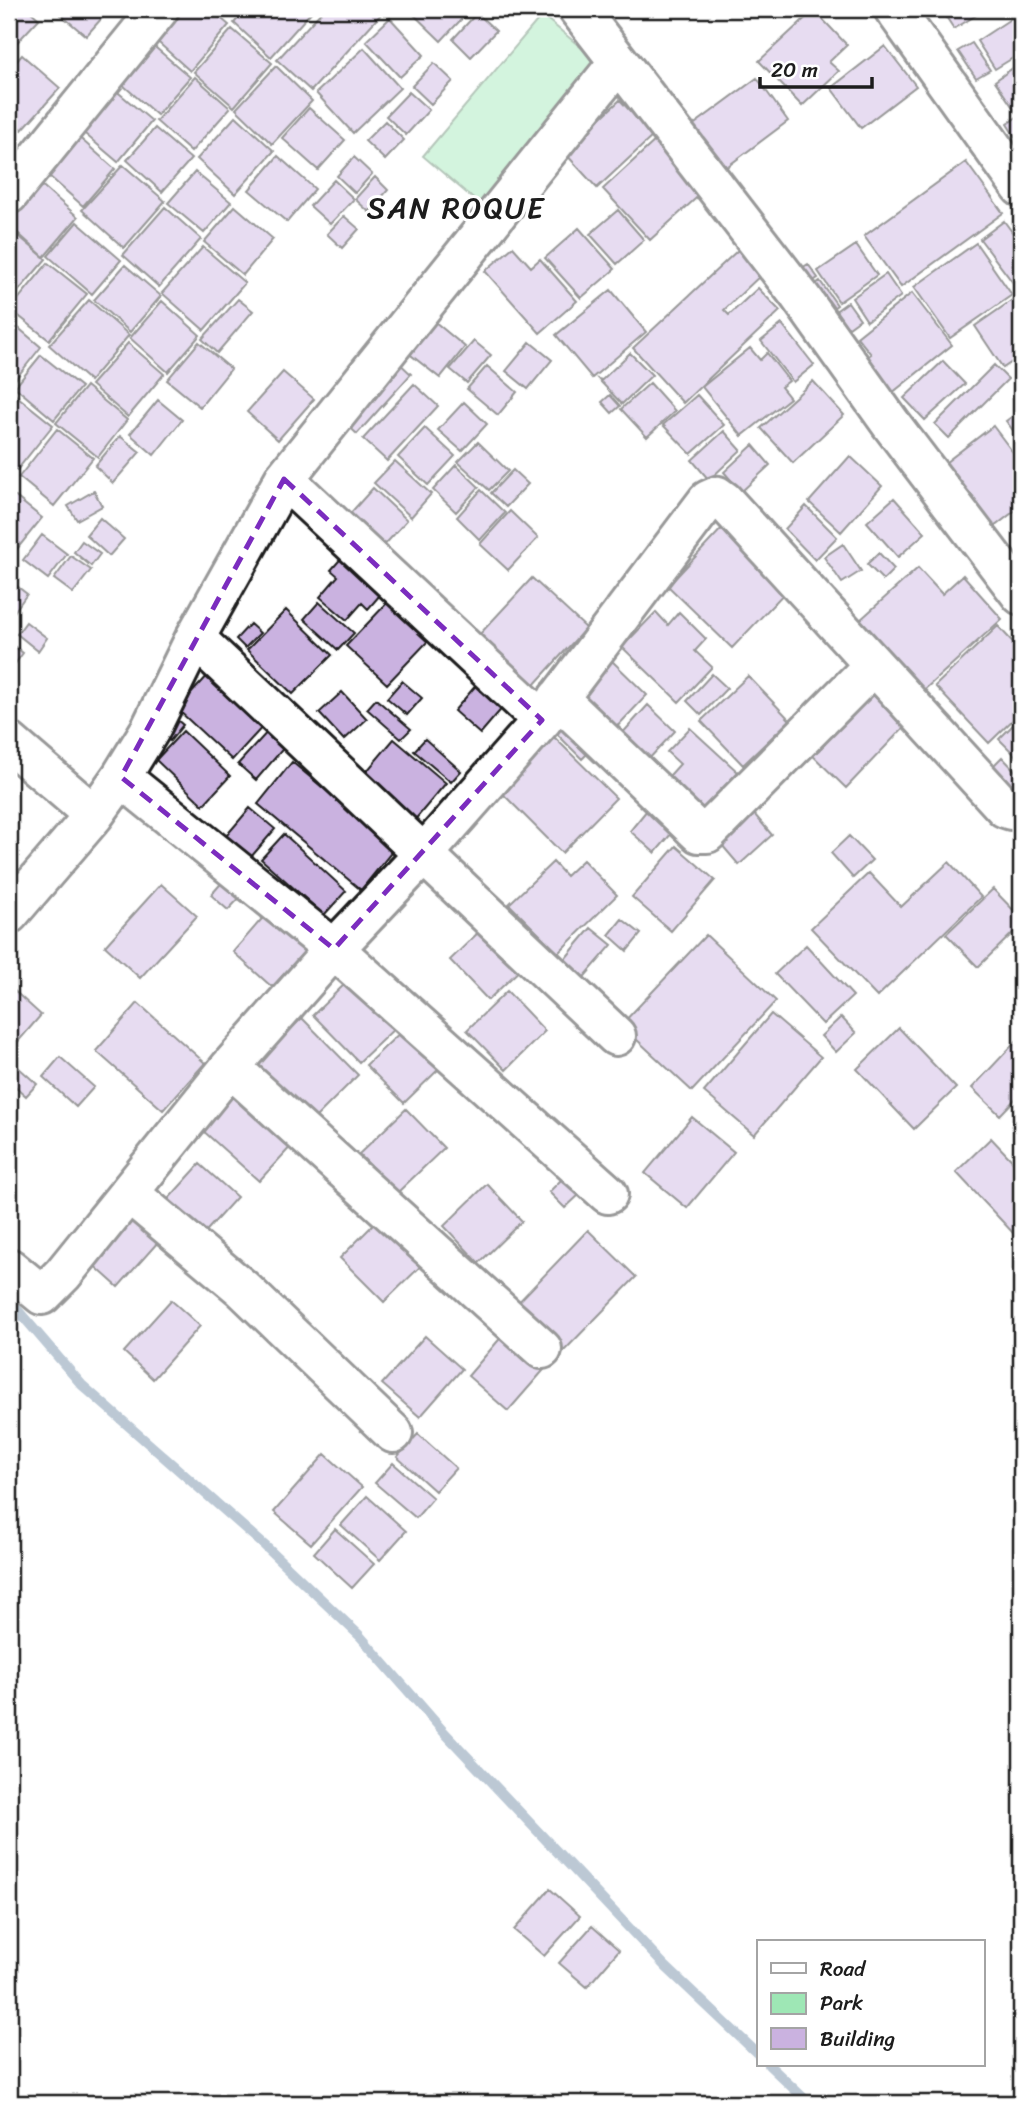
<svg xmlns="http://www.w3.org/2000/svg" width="1030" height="2112" font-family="Sriracha,sans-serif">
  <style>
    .green { fill: #9ee7b5; stroke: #5d8268; stroke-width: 2 }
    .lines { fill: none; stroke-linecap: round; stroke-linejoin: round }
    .stream { stroke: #6a86a1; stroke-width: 10 }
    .building { fill: #cab2e0; stroke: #1c1c1c; stroke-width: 2 }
    .street-casing { stroke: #1c1c1c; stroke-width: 44 }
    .street { stroke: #fff; stroke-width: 38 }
    .marked { fill: none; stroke: #7b2cbf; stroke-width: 5; stroke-dasharray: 14 9; stroke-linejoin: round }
    .labels { text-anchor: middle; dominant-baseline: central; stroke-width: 6; stroke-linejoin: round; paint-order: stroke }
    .quarter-label { font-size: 30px; letter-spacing: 2px; fill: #1c1c1c; stroke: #fff }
  </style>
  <rect width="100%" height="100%" fill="#fff"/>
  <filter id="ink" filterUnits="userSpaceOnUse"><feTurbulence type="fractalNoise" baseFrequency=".0143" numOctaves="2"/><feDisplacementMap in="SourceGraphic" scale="14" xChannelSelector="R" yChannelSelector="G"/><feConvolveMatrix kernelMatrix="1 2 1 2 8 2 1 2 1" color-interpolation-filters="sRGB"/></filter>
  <g filter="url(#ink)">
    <!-- green -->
    <path class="green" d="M 542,15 L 608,70 L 489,212 L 423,156 Z"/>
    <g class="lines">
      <!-- stream -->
      <path class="stream" d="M 9,1300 L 82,1385 L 264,1545 L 360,1636 L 443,1731 L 665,1966 L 759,2055
        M 769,2065 L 809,2103"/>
    </g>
    <!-- building -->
    <path class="building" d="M 9,9 L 28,9 L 39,19 L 9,51 Z
      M 54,9 L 110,9 L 86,36 Z
      M 173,9 L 210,9 L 229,25 L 190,71 L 150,35 Z
      M 247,9 L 314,9 L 271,57 L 234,23 Z
      M 324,9 L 382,9 L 384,11 L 311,91 L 277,60 Z
      M 408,9 L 471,9 L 441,41 Z
      M 941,9 L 986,9 L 954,29 Z
      M 814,10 L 847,45 L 829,62 L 839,71 L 802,106 L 759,61 Z
      M 1021,12 L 1021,53 L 995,69 L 977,41 Z
      M 477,13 L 496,31 L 471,57 L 453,39 Z
      M 390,18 L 424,55 L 400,77 L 366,41 Z
      M 232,29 L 272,63 L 234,107 L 194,72 Z
      M 149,42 L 190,77 L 157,115 L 116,79 Z
      M 972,43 L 990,70 L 976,78 L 958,51 Z
      M 885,46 L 916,86 L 861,128 L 831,88 Z
      M 364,48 L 400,88 L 353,133 L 316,93 Z
      M 22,55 L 60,88 L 22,130 L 9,118 L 9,70 Z
      M 1021,62 L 1021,108 L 1016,112 L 995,81 Z
      M 434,63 L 453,81 L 431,104 L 412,86 Z
      M 276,66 L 312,101 L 272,144 L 236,109 Z
      M 195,77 L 230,108 L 191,152 L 156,121 Z
      M 757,78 L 788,121 L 724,169 L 692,126 Z
      M 113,88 L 152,121 L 118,162 L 79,129 Z
      M 409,92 L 429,110 L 406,135 L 386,116 Z
      M 620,100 L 653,136 L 597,188 L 564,152 Z
      M 309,108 L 345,140 L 318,170 L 282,138 Z
      M 1021,114 L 1021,146 L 1007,124 Z
      M 236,116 L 274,151 L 235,194 L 197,159 Z
      M 385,121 L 404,140 L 385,160 L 365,141 Z
      M 155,128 L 191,159 L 162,192 L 127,160 Z
      M 74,133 L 115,169 L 83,206 L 41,169 Z
      M 657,139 L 704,191 L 650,240 L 603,189 Z
      M 278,156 L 315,189 L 287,222 L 249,190 Z
      M 354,157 L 372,174 L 355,193 L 337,176 Z
      M 966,162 L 1003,213 L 901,287 L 864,236 Z
      M 123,165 L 165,201 L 124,248 L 82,210 Z
      M 195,172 L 231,202 L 204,233 L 168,203 Z
      M 375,177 L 388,190 L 369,212 L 355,199 Z
      M 334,180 L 354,199 L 330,224 L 310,206 Z
      M 37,181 L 78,217 L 44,257 L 9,225 L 9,214 Z
      M 235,206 L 273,239 L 243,275 L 204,242 Z
      M 165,207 L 201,239 L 159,287 L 123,255 Z
      M 618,210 L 644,240 L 617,264 L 590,234 Z
      M 344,216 L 359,229 L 342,248 L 327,234 Z
      M 1004,221 L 1021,244 L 1021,279 L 1014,284 L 980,239 Z
      M 77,222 L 121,260 L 92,294 L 48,256 Z
      M 9,228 L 46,259 L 9,302 Z
      M 579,228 L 615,269 L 581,298 L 545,258 Z
      M 976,243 L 1012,295 L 950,338 L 914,287 Z
      M 856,245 L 877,275 L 839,302 L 818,271 Z
      M 203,247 L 245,283 L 204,330 L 162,293 Z
      M 513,247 L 531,267 L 540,259 L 577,301 L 540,333 L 485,271 Z
      M 738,250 L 761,275 L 724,310 L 729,315 L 758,288 L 780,311 L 683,403 L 633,348 Z
      M 48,263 L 87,294 L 49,340 L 10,309 Z
      M 808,264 L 818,278 L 801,289 L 791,275 Z
      M 125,265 L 161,296 L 130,332 L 94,300 Z
      M 886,274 L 901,296 L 867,321 L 852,298 Z
      M 820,281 L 837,305 L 819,318 L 803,294 Z
      M 611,290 L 646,332 L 592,378 L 556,335 Z
      M 912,293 L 952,345 L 887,397 L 859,363 L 871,354 L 857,337 Z
      M 1021,294 L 1021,356 L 1003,368 L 975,326 Z
      M 238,299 L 253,311 L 217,353 L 202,339 Z
      M 89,300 L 129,335 L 90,381 L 49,345 Z
      M 162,301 L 200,335 L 168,372 L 130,338 Z
      M 848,302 L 860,319 L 838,335 L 826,318 Z
      M 428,316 L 465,347 L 440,378 L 402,348 Z
      M 9,320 L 41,347 L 13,382 L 9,379 Z
      M 782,324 L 814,365 L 793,382 L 761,341 Z
      M 474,341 L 491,355 L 467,383 L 450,369 Z
      M 199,342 L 231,369 L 200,407 L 167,380 Z
      M 530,342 L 552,360 L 528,389 L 506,371 Z
      M 128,343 L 164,374 L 128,417 L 91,385 Z
      M 750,348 L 760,360 L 767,353 L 789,381 L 781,387 L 790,398 L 742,436 L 702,387 Z
      M 630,353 L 652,375 L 622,404 L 598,379 L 602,380 Z
      M 41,355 L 81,387 L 54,420 L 15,387 Z
      M 394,358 L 411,374 L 357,434 L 340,418 Z
      M 943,361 L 965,384 L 925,420 L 904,398 Z
      M 994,365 L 1008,379 L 949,438 L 935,424 Z
      M 487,366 L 517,392 L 498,415 L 467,389 Z
      M 283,372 L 314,399 L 278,440 L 247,412 Z
      M 813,381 L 844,415 L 793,463 L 761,428 Z
      M 650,383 L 675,411 L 647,437 L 621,409 Z
      M 414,384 L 438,406 L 387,461 L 363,439 Z
      M 86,386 L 127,420 L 98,457 L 56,423 Z
      M 13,393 L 53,425 L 17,470 L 9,464 L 9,399 Z
      M 610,395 L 620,406 L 612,413 L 602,402 Z
      M 697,395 L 724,425 L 691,454 L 663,425 Z
      M 158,400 L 182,420 L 154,455 L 130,434 Z
      M 464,402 L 487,424 L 462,451 L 438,430 Z
      M 1021,410 L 1021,441 L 1006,421 Z
      M 993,426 L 1021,463 L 1021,506 L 990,530 L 941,466 Z
      M 425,428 L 455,456 L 428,485 L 398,457 Z
      M 57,429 L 93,458 L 54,506 L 19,477 Z
      M 724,431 L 741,450 L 709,480 L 692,460 Z
      M 120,436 L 140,452 L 113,483 L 95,466 Z
      M 478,442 L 508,471 L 489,490 L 458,462 Z
      M 753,445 L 770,465 L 741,492 L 724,472 Z
      M 850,456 L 882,486 L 841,532 L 809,502 Z
      M 395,461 L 431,494 L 411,517 L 374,483 Z
      M 456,465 L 479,487 L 456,512 L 433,490 Z
      M 513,470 L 528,484 L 506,507 L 491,493 Z
      M 373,488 L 407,520 L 381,549 L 347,517 Z
      M 481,490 L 505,513 L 480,540 L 457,517 Z
      M 94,491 L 102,506 L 77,520 L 68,506 Z
      M 12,494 L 42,518 L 17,549 L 9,542 L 9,498 Z
      M 894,498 L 925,533 L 898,557 L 867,522 Z
      M 806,506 L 837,537 L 815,560 L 785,529 Z
      M 510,511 L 538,538 L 508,570 L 480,544 Z
      M 100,518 L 124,539 L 109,556 L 86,535 Z
      M 725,525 L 789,588 L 732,648 L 668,586 Z
      M 42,535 L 67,554 L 48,579 L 23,560 Z
      M 82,541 L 100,554 L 91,566 L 74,552 Z
      M 843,544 L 861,571 L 842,583 L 824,557 Z
      M 352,546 L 392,581 L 368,609 L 362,603 L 347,620 L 320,597 L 338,576 L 331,570 Z
      M 879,553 L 894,569 L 883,580 L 867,564 Z
      M 71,556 L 91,570 L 73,593 L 54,579 Z
      M 918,568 L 942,594 L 963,575 L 1002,619 L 914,699 L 850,629 Z
      M 532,578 L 586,628 L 533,686 L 479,635 Z
      M 9,580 L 27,594 L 9,619 Z
      M 319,602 L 354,633 L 338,650 L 304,619 Z
      M 388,602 L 429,640 L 387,684 L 346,646 Z
      M 286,610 L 332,655 L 293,694 L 247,650 Z
      M 656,612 L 668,625 L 679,612 L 706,639 L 695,651 L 712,667 L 679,702 L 622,647 Z
      M 26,622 L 47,638 L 38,651 L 17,634 Z
      M 250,624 L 260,633 L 245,648 L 236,639 Z
      M 998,626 L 1021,651 L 1021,712 L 989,743 L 935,686 Z
      M 9,642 L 23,653 L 9,672 Z
      M 607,656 L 647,695 L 611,733 L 571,695 Z
      M 210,673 L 265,724 L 232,760 L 177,709 Z
      M 712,674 L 727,688 L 701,715 L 687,701 Z
      M 484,676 L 510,699 L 480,734 L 454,711 Z
      M 748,676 L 790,720 L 743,765 L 701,721 Z
      M 402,681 L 422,698 L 407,715 L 387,698 Z
      M 862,684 L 905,726 L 846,788 L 804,747 Z
      M 342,692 L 367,719 L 344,740 L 319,713 Z
      M 376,699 L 411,729 L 401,739 L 367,709 Z
      M 648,705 L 675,731 L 646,762 L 619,737 Z
      M 567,713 L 598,743 L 582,759 L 552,729 Z
      M 1021,717 L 1021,761 L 999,739 Z
      M 176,719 L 183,725 L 170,741 L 162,735 Z
      M 690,728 L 738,772 L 696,817 L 661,785 L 680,764 L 667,752 Z
      M 270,729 L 287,744 L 256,780 L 238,764 Z
      M 183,731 L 230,776 L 203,805 L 156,760 Z
      M 552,735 L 616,798 L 562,853 L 498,789 Z
      M 394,739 L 446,783 L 408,828 L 356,784 Z
      M 425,739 L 461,771 L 451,782 L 414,751 Z
      M 1002,757 L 1021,777 L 1021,794 L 984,775 Z
      M 292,762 L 395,848 L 361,890 L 258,804 Z
      M 651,805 L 677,827 L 655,853 L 630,831 Z
      M 250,808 L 275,829 L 251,857 L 226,836 Z
      M 749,808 L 772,835 L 739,865 L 716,838 Z
      M 284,834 L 346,891 L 324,915 L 261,859 Z
      M 849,836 L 872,860 L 853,878 L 831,853 Z
      M 676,846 L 715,880 L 671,931 L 632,897 Z
      M 583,860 L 617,895 L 558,953 L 509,904 L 553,862 L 566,876 Z
      M 949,862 L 981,897 L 877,997 L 811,928 L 869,873 L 901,907 Z
      M 232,871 L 250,887 L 228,910 L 211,895 Z
      M 161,884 L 197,916 L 140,978 L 105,946 Z
      M 993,889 L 1021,918 L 1021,925 L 978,967 L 946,934 Z
      M 267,913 L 307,949 L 272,987 L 233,952 Z
      M 622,919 L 641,934 L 627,951 L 609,935 Z
      M 485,926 L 524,966 L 488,1000 L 450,960 Z
      M 591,928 L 612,945 L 579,983 L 559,966 Z
      M 706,935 L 776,1001 L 692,1091 L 621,1025 Z
      M 806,945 L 853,996 L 823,1024 L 775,974 Z
      M 351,978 L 397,1026 L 359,1062 L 313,1015 Z
      M 9,986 L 41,1015 L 9,1052 Z
      M 507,991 L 545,1031 L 506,1070 L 467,1030 Z
      M 138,1003 L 205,1063 L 163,1110 L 96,1051 Z
      M 771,1014 L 821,1057 L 754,1135 L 704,1092 Z
      M 841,1017 L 856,1033 L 836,1052 L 821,1036 Z
      M 302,1018 L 358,1075 L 304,1129 L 247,1072 Z
      M 406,1027 L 443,1065 L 404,1103 L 366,1065 Z
      M 899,1028 L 956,1088 L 914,1129 L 857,1069 Z
      M 1021,1036 L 1021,1093 L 1000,1115 L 972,1088 Z
      M 60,1057 L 94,1087 L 76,1107 L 43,1077 Z
      M 9,1059 L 37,1084 L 26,1096 L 9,1081 Z
      M 238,1089 L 295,1142 L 259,1181 L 201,1129 Z
      M 406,1109 L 444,1148 L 397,1193 L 359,1154 Z
      M 692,1117 L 734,1152 L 687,1208 L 645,1173 Z
      M 991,1138 L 1021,1170 L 1021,1229 L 1015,1235 L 956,1172 Z
      M 200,1164 L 237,1197 L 199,1239 L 162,1206 Z
      M 563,1178 L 579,1195 L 565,1208 L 549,1192 Z
      M 487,1184 L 522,1221 L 479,1263 L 444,1226 Z
      M 139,1207 L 167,1232 L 118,1287 L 90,1262 Z
      M 382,1216 L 426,1261 L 384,1302 L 340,1258 Z
      M 588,1230 L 636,1277 L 557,1358 L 510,1311 Z
      M 171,1300 L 200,1326 L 153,1379 L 124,1352 Z
      M 509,1328 L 549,1364 L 508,1411 L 468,1376 Z
      M 425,1336 L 462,1369 L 420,1417 L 382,1384 Z
      M 418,1434 L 456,1468 L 435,1491 L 397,1457 Z
      M 325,1454 L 362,1487 L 311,1544 L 274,1512 Z
      M 393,1463 L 433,1498 L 416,1518 L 375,1483 Z
      M 367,1496 L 406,1531 L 380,1560 L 341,1525 Z
      M 335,1529 L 374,1564 L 352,1588 L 314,1553 Z
      M 550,1889 L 580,1916 L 544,1956 L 514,1930 Z
      M 592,1926 L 619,1950 L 587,1987 L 559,1963 Z"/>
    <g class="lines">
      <!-- street casing -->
      <g class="street-casing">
        <path id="street" d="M 578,9 L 799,295 L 891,424 L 1021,595
          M 894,9 L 1021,187
          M 618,63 L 284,479 L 542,720 L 708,500 L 717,496 L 724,501 L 1005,808 L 1011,810 L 1021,804
          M 9,194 L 159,9
          M 284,479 L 195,638 L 616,1036
          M 195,638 L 150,730 L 121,777 L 334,949 L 608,1194
          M 558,698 L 699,833 L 707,833 L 874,665
          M 9,742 L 94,815
          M 9,914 L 94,815 L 121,777
          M 230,1067 L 542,1349
          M 129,1193 L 242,1288 L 393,1433
          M 9,1268 L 42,1295 L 63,1274 L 230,1067 L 334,949 L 423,855 L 542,720"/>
      </g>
      <!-- street -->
      <use href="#street" class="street"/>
    </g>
  </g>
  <!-- marked area -->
  <path d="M0 0H1030V2112H0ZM 284,479 L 542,720 L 334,949 L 121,777 Z" fill="#fff" fill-opacity=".55" fill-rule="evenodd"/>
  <path class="marked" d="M 284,479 L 542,720 L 334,949 L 121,777 Z"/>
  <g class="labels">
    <!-- quarter labels -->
    <g class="quarter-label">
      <text x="456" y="208">SAN ROQUE</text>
    </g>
  </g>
  <!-- margin -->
  <rect width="1030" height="2112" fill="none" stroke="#fff" stroke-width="35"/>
  <rect x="18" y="18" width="995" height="2077" fill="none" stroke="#1c1c1c" stroke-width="2.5" filter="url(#ink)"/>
  <!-- legend -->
  <rect x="757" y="1940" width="228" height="126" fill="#ffffff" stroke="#a4a4a4" stroke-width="2"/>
  <rect x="771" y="1963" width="35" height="10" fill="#ffffff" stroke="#a4a4a4" stroke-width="2"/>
  <text x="820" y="1976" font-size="21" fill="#1c1c1c">Road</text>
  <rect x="771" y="1993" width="35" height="21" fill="#9ee7b5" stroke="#a4a4a4" stroke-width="2"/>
  <text x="820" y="2010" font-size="21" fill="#1c1c1c">Park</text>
  <rect x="771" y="2028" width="35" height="21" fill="#cab2e0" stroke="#a4a4a4" stroke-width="2"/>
  <text x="820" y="2046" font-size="21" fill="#1c1c1c">Building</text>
  <!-- scale -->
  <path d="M760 77v10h112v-10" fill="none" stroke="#1c1c1c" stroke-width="3.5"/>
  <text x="771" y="77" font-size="21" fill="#1c1c1c" stroke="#ffffff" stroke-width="5" paint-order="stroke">20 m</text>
</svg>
